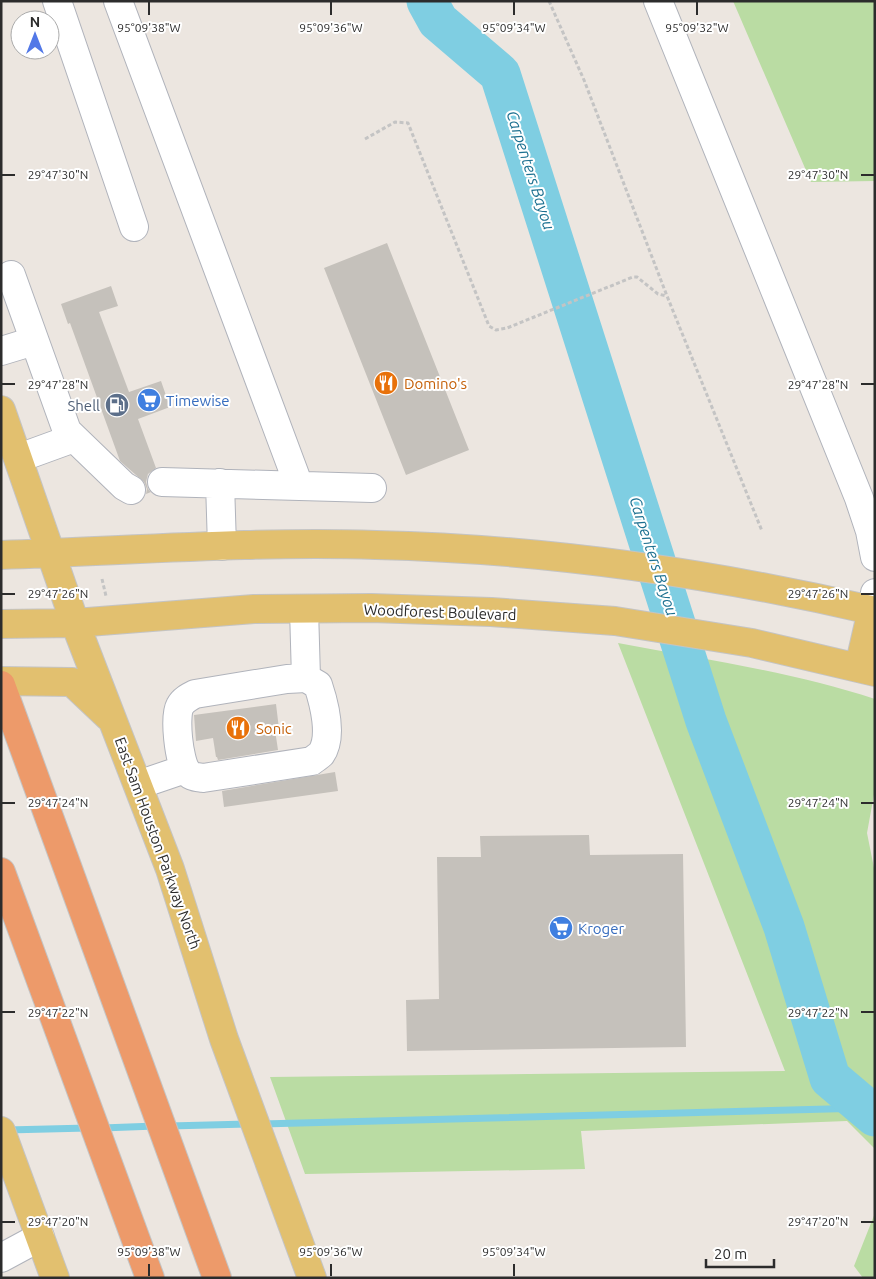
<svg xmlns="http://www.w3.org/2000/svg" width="876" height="1279" font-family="Ubuntu,sans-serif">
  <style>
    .green { fill: #badca3 }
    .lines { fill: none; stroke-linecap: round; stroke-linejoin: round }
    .stream { stroke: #7fcee2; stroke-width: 7 }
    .river { stroke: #7fcee2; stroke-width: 41 }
    .building { fill: #c5c1bb }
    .minor-casing { stroke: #b0b3bb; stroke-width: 30 }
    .major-casing { stroke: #c4c4c4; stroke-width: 30 }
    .highway-casing { stroke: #c4c4c4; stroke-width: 30 }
    .path { stroke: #c4c4c4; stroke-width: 3; stroke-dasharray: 4 2.5; stroke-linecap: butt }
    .minor { stroke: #fff; stroke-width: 28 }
    .major { stroke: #e2c06f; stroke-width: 28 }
    .highway { stroke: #ed9a6a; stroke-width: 28 }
    .ticks { fill: none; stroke: #2c2c2c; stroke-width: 2 }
    .labels { text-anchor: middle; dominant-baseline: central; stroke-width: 4; stroke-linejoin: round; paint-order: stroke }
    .food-label { font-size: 15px; fill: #c56008; stroke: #fff; text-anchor: start }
    .shop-label { font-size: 15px; fill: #366cbe; stroke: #fff; text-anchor: start }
    .service-label { font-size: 15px; fill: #4e5e75; stroke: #fff; text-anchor: end }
    .street-label { font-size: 15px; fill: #2c2c2c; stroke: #fff }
    .water-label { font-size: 16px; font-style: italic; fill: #1c7090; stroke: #fff }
    .ticks-label { font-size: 12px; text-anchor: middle; fill: #2c2c2c; stroke: #fff; stroke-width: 4; stroke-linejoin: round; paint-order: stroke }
  </style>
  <rect width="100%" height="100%" fill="#ece6e0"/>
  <!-- green -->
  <path class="green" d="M 733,1 L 875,1 L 875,181 L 811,182 Z
    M 618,643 C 704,659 792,672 875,699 L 875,789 L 867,833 L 875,873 L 875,1149 L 847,1121 L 581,1131 L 585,1169 L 305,1174 L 270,1077 L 785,1071 Z
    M 875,1213 L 875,1278 L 863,1278 L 854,1266 Z"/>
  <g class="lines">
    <!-- stream -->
    <path class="stream" d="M 262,1124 L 866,1108
      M 169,1126 L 248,1124
      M 102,1128 L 156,1126
      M 7,1130 L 88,1128"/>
    <!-- river -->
    <path class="river" d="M 427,1 L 438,21 L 500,74 L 706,721 L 784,927 L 830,1078 L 875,1116"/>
  </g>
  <!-- building -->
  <path class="building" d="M 387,243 L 469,450 L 406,475 L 324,268 Z
    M 111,286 L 118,306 L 99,312 L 129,392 L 161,381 L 170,407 L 138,419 L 156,468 L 148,474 L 146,482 L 148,489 L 151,492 L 146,494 L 147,489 L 144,482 L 120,461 L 70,323 L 68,324 L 61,304 Z
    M 276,704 L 279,729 L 275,730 L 278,750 L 218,760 L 217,757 L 216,757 L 213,738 L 196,741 L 194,715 Z
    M 335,772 L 338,791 L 224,807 L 222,791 Z
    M 589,835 L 590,855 L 683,854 L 686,1047 L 407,1051 L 406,1000 L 439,999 L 437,857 L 481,857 L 480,836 Z"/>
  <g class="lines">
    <!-- minor casing -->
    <g class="minor-casing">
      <path id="minor" d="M 57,1 L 134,227
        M 118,1 L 299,486
        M 658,1 L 859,498 L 870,531 L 875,557
        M 11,275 L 67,431 L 124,486 L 131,490
        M 1,351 L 34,341
        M 19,458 L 74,438
        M 162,482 L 372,488
        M 220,483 L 222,546
        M 304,609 L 306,678
        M 872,610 L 875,593
        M 306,678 L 318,685 C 324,703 333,737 321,754 C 319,756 314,759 312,761 L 203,778 C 196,777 190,777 186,770 C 179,760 174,717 180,706 C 183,700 189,697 195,694 L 287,679 Z
        M 138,785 L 185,769
        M 1,1258 L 40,1237"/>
    </g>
    <!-- major casing -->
    <g class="major-casing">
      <path id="major" d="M 1,410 L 75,623 L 170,869 L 224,1039 L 312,1278
        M 1,555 C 126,551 251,541 376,545 C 544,549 712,573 875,611
        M 1,624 L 75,623 L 254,609 L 371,608 L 491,612 L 615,621 L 752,643 L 875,672
        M 859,667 L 872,610
        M 1,681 L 72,682 L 109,717
        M 1,1131 L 55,1278"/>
    </g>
    <!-- highway casing -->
    <g class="highway-casing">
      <path id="highway" d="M 1,685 L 217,1278
        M 1,872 L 150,1278"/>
    </g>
    <!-- path -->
    <path class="path" d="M 549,1 L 584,80 L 667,296 L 762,531
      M 365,139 L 395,122 L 408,123 L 489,326 L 496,330 L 507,328 L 633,277 L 637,277 L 658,294 L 667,296
      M 102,579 L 106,596"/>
    <!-- minor -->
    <use href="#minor" class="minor"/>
    <!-- major -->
    <use href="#major" class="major"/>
    <!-- highway -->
    <use href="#highway" class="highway"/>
  </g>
  <!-- ticks -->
  <path class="ticks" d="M 149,2 L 149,15M 331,2 L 331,15M 514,2 L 514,15M 697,2 L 697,15M 2,175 L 15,175M 861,175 L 874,175M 2,384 L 15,384M 861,384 L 874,384M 2,594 L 15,594M 861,594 L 874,594M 2,803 L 15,803M 861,803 L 874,803M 2,1012 L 15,1012M 861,1012 L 874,1012M 2,1222 L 15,1222M 861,1222 L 874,1222M 149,1264 L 149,1276M 331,1264 L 331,1276M 514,1264 L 514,1276"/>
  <!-- icons -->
  <defs>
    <g id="restaurant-disc" transform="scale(1.25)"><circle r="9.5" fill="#e8710a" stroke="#fff"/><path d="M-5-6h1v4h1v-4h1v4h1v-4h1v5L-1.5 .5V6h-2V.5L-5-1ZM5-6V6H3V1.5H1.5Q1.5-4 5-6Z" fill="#fff"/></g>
    <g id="supermarket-disc" transform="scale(1.25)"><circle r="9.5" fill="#3f7fe0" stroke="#fff"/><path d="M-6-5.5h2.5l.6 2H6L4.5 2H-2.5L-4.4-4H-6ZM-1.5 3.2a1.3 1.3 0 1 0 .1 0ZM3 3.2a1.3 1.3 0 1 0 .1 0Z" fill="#fff"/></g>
    <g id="fuel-disc" transform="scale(1.25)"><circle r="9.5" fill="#5c6f8a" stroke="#fff"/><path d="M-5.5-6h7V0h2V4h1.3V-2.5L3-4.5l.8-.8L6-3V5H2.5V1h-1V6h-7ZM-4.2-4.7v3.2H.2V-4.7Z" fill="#fff"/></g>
  </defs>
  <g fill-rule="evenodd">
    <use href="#restaurant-disc" x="386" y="383"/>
    <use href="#supermarket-disc" x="149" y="400"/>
    <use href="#fuel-disc" x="117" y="405"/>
    <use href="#restaurant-disc" x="238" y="728"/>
    <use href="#supermarket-disc" x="561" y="928"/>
  </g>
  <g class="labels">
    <!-- food labels -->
    <g class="food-label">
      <text x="404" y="383">Domino's</text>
      <text x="256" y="728">Sonic</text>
    </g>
    <!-- shop labels -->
    <g class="shop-label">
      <text x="166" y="400">Timewise</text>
      <text x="578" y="928">Kroger</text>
    </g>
    <!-- service labels -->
    <g class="service-label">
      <text x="100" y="405">Shell</text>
    </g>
    <!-- street labels -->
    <g class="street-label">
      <text transform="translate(440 612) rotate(2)">Woodforest Boulevard</text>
      <text transform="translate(158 843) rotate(70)">East Sam Houston Parkway North</text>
    </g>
    <!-- water labels -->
    <g class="water-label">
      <text transform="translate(531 170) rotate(72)">Carpenters Bayou</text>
      <text transform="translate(654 556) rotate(72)">Carpenters Bayou</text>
    </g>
  </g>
  <g class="ticks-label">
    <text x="149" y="32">95°09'38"W</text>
    <text x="331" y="32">95°09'36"W</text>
    <text x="514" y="32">95°09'34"W</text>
    <text x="697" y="32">95°09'32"W</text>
    <text x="58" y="179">29°47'30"N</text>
    <text x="818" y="179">29°47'30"N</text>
    <text x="58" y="389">29°47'28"N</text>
    <text x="818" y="389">29°47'28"N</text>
    <text x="58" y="598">29°47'26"N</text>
    <text x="818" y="598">29°47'26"N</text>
    <text x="58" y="807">29°47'24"N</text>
    <text x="818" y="807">29°47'24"N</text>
    <text x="58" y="1017">29°47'22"N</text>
    <text x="818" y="1017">29°47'22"N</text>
    <text x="58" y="1226">29°47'20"N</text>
    <text x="818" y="1226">29°47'20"N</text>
    <text x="149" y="1256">95°09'38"W</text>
    <text x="331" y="1256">95°09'36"W</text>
    <text x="514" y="1256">95°09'34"W</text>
  </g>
  <!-- border -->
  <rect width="876" height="1279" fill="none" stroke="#2c2c2c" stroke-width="5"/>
  <!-- north arrow -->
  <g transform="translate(35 35)"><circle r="24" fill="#ffffff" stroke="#ababab"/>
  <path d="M0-4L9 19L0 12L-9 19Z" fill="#5278e7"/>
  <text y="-8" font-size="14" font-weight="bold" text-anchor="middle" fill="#2c2c2c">N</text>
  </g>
  <!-- scale -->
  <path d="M706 1259v8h68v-8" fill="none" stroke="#2c2c2c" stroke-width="2.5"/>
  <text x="714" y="1259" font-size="15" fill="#2c2c2c" stroke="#ffffff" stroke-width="4" paint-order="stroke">20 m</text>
</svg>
